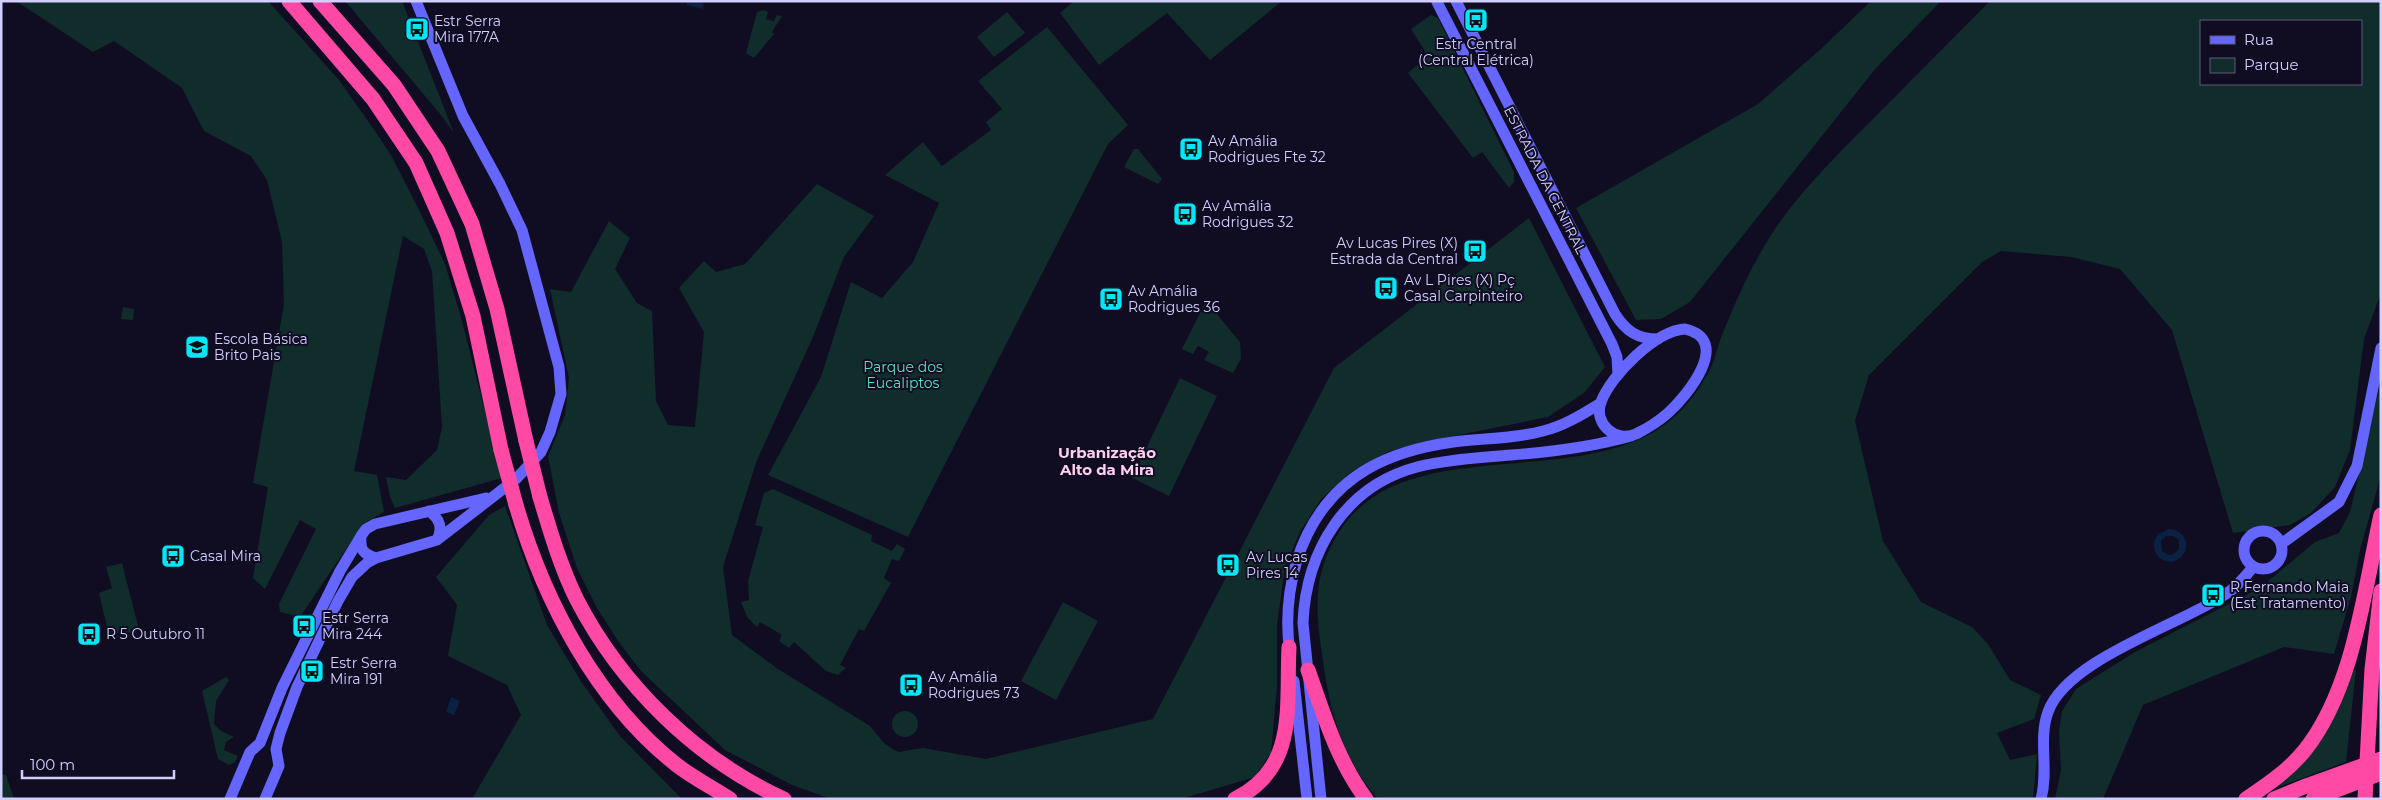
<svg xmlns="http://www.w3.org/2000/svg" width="2382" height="800" font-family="Montserrat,sans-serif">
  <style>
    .green { fill: #102c2b; fill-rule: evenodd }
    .water { fill: #0a2144; fill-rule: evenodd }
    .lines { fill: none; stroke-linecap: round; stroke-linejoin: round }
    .secondary { stroke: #6565ff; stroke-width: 11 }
    .highway { stroke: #ff49a5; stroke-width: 15 }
    .highway-bridge { stroke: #ff49a5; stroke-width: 15 }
    .labels { text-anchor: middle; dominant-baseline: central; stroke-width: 4; stroke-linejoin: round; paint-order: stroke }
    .poi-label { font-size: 14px; fill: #d2ceff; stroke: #100d22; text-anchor: start }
    .street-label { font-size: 14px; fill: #d2ceff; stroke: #100d22 }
    .park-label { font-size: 14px; fill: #57e2bc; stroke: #100d22 }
    .neighbourhood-label { font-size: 15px; font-weight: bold; fill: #ffd0ef; stroke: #100d22 }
  </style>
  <rect width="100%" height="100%" fill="#100d22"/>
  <!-- green -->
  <path class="green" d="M 16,1 L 268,1 L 339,80 L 375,131 L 391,155 L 422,216 L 445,264 L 462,321 L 502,478 L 395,508 L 390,497 L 386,477 L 406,480 L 437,450 L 442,427 L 432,271 L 424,249 L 403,236 L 354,471 L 377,475 L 384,512 L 363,524 L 300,617 L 280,612 L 279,604 L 316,529 L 300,520 L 265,589 L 253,578 L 268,487 L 253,483 L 284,304 L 282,242 L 267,180 L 251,156 L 204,131 L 182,88 L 114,41 L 93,52 Z
    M 345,1 L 402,1 L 454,133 L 441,115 Z
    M 1074,1 L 1282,1 L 1210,60 L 1167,13 L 1099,65 L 1060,13 Z
    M 1871,1 L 1941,1 L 1876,68 L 1690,302 L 1661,319 L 1636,320 L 1576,208 L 1758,104 L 1822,48 Z
    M 1990,1 L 2381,1 L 2381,293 L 2364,339 L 2350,450 L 2335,487 L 2311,513 L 2290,525 L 2233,533 L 2172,330 L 2120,269 L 2071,257 L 2001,251 L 1982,262 L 1869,375 L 1855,421 L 1883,541 L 1921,602 L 1972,627 L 1988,644 L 2010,680 L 2041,695 L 2034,719 L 1997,733 L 2010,760 L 2037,754 L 2033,799 L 1378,799 C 1337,752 1328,700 1320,640 C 1315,600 1316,568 1339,532 C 1405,428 1580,494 1671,420 C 1689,405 1707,380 1715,357 C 1717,350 1719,342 1722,335 C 1739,293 1758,251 1785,215 C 1811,180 1843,149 1873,119 C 1912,80 1951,40 1990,1 ZM 2201,21 L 2361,21 L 2361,84 L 2201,84 Z
    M 763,10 L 768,12 L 766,19 L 774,21 L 777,15 L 782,16 L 772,32 L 774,34 L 754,58 L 746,53 L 757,12 Z
    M 1007,12 L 1025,33 L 994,57 L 977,37 Z
    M 1431,15 L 1438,18 L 1514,172 L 1514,182 L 1509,188 L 1482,152 L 1473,158 L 1408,73 L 1428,56 L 1411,29 Z
    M 1047,27 L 1128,125 L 1108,144 L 908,537 L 768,475 L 821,377 L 851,282 L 882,298 L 913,262 L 939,203 L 885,175 L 923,142 L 942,166 L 991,130 L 986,122 L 1002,109 L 978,81 Z
    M 1134,149 L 1138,149 L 1162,179 L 1158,184 L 1124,167 Z
    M 817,184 L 874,216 L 844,257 L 813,337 L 757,460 L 723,567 L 732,635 L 778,669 L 870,726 L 885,744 L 898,752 L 923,748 L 986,759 L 1153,719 L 1334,368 L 1529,218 L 1605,367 L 1584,393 L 1548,417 L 1419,443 L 1387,452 L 1351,472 L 1321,499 L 1300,532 L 1285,567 L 1277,625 L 1277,686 L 1271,752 L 1255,777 L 1181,799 L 831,799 L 792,785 L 725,750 L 641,671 L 618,641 L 597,608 L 577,568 L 559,513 L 548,456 L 565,415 L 569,378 L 550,289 L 571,292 L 609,221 L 630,238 L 615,269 L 637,303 L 652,311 L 656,401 L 668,425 L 695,427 L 704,332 L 679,288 L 704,261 L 716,272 L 745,264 Z
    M 1206,301 L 1240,342 L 1241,359 L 1233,373 L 1204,360 L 1209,352 L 1198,346 L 1193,354 L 1182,349 Z
    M 123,307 L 134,309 L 133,320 L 121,319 Z
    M 1180,378 L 1217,396 L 1169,496 L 1132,478 Z
    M 2381,380 L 2381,475 L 2360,550 L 2351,597 L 2334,654 L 2284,647 L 2143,705 L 2103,799 L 2055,799 L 2061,770 L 2059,732 L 2062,711 L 2076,689 L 2135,652 L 2260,588 L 2315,542 L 2339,533 L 2350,512 Z
    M 773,489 L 872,535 L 871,541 L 892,551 L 897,544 L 905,549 L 899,561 L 892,559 L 884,578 L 891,583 L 864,631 L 859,629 L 840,665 L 846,668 L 838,675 L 826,671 L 794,642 L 789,648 L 779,641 L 782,635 L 760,622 L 757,627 L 747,617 L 741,602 L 749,600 L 748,581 L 763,527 L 755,525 L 764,493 Z
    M 505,506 L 547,625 L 582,683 L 620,736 L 682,799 L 472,799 L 521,715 L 507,685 L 448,656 L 457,605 L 436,577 L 489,515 Z
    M 122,563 L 139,630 L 123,634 L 108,631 L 99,593 L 112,588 L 106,567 Z
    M 1063,602 L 1098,621 L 1056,700 L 1021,681 Z
    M 2356,669 L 2346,762 L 2278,787 L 2275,783 L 2348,677 Z
    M 226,677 L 229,680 L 216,701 L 214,724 L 221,731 L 234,737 L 226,742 L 224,750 L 238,756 L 235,762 L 229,765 L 218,759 L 202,691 Z
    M892 724a13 13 0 1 1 26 0a13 13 0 1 1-26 0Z
    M 1,774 L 6,775 L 14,799 L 1,799 Z"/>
  <!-- water -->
  <path class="water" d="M 697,1 L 704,4 L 703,9 L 687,5 L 687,1 Z
    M 2169,529 C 2191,531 2192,556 2172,562 C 2156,561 2149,547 2158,534 ZM 2166,536 L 2173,536 L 2179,540 L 2179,549 L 2174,554 L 2168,555 L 2162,551 L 2161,541 Z
    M 451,697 L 460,701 L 454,715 L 446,712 Z"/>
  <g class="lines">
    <!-- secondary -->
    <path class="secondary" d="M 1456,1 L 1615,314 C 1626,331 1637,339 1658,339
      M 1437,2 L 1612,344 L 1617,357 L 1618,375
      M 1685,329 C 1733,340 1687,396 1668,413 C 1659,421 1648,428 1636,434 C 1616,443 1593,424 1601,402 C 1611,375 1655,331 1685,329 Z
      M 429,511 C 440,519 443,528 437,540
      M2244 550a19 19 0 1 1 38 0a19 19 0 1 1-38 0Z
      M 361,536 C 360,550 363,554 376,558
      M 2281,544 L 2339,502 L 2357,466 L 2381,348
      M 1290,653 C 1284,614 1290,570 1307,535 C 1337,474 1389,451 1453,442 C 1484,438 1514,439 1543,431 C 1564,426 1583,414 1601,403
      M 1294,681 L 1307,799
      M 230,799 L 250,752 L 260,743 L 282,688 L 340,571 L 361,536 L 366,529 L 375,524 L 486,498
      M 265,799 L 279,766 L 276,749 L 280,733 L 297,687 L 338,601 L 352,577 L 367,563 L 376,558 L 437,540 L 516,479 L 541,452 L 550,432 L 561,394 L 559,367 L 522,230 L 500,184 L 463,116 L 416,1
      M 1321,799 L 1303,623 C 1306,551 1345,486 1417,467 C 1448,459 1480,458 1511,455 C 1552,452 1592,447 1631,436
      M 2041,799 C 2049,770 2038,739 2048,712 C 2067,659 2180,625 2226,594 C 2237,587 2245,577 2253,567"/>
    <!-- highway -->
    <path class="highway" d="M 289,1 L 373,99 L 416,163 L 447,233 L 473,316 L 501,450
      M 320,1 L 394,85 L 438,151 L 472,224 L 497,309 L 526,441
      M 540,497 C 550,531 561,568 577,600 C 621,685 696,759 784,799
      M 516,505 C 544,601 597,703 678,766 C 694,778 713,788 730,799
      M 1308,670 C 1324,715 1337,760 1366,799
      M 1235,799 C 1298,768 1286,707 1289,647
      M 2246,799 C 2267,785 2289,770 2305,750 C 2354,688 2364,591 2381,515
      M 2274,799 L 2306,786
      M 2365,799 L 2372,669 L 2381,591"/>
    <!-- highway-bridge -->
    <path class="highway-bridge" d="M 526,441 L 540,497
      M 501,450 L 516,505
      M 2306,786 L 2381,759
      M 2313,799 L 2381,773"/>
  </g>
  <!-- icons -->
  <defs>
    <g id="bus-square" transform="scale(1.25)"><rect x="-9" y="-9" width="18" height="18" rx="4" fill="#00e7f9" stroke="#100d22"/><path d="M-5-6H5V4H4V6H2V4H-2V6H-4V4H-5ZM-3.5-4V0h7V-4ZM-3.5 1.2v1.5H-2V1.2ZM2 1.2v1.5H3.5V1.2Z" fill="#111"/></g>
    <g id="school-square" transform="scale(1.25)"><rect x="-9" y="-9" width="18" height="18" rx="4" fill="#00e7f9" stroke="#100d22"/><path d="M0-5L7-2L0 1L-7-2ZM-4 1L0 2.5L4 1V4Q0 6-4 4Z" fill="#111"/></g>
  </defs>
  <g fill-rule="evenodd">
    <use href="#bus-square" x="1476" y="20"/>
    <use href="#bus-square" x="417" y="29"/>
    <use href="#bus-square" x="1191" y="149"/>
    <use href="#bus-square" x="1185" y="214"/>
    <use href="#bus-square" x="1475" y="251"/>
    <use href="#bus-square" x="1386" y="288"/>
    <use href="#bus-square" x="1111" y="299"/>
    <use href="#school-square" x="197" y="347"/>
    <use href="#bus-square" x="173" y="556"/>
    <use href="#bus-square" x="1228" y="565"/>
    <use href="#bus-square" x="2213" y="595"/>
    <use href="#bus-square" x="304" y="626"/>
    <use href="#bus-square" x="89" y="634"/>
    <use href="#bus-square" x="312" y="671"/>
    <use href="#bus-square" x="911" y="685"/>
  </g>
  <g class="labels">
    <!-- poi labels -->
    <g class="poi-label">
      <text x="434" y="21">Estr Serra<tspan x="434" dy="16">Mira 177A</tspan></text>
      <text x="1476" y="44" text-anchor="middle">Estr Central<tspan x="1476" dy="16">(Central Elétrica)</tspan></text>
      <text x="1208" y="141">Av Amália<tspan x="1208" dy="16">Rodrigues Fte 32</tspan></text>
      <text x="1202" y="206">Av Amália<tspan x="1202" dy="16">Rodrigues 32</tspan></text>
      <text x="1458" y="243" text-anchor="end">Av Lucas Pires (X)<tspan x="1458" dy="16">Estrada da Central</tspan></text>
      <text x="1404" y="280">Av L Pires (X) Pç<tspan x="1404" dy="16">Casal Carpinteiro</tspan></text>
      <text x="1128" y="291">Av Amália<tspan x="1128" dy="16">Rodrigues 36</tspan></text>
      <text x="214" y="339">Escola Básica<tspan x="214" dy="16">Brito Pais</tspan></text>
      <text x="190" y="556">Casal Mira</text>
      <text x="1246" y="557">Av Lucas<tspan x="1246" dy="16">Pires 14</tspan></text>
      <text x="2230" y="587">R Fernando Maia<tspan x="2230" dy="16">(Est Tratamento)</tspan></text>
      <text x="322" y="618">Estr Serra<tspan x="322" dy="16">Mira 244</tspan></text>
      <text x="106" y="634">R 5 Outubro 11</text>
      <text x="330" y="663">Estr Serra<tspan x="330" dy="16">Mira 191</tspan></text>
      <text x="928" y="677">Av Amália<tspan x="928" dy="16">Rodrigues 73</tspan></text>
    </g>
    <!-- street labels -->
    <g class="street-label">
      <text transform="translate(1545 180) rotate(63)">ESTRADA DA CENTRAL</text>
    </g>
    <!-- park labels -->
    <g class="park-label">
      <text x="903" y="367">Parque dos<tspan x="903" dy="16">Eucaliptos</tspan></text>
    </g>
    <!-- neighbourhood labels -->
    <g class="neighbourhood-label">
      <text x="1107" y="452">Urbanização<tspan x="1107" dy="17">Alto da Mira</tspan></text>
    </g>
  </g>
  <!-- border -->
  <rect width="2382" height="800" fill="none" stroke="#d2ceff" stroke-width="5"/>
  <!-- legend -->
  <rect x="2200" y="20" width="162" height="65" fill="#100d22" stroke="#5e5a7a"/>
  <rect x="2210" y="36" width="25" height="8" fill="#6565ff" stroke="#5e5a7a"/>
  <text x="2244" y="45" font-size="15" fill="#d2ceff">Rua</text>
  <rect x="2210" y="58" width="25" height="15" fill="#102c2b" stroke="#5e5a7a"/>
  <text x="2244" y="70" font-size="15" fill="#d2ceff">Parque</text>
  <!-- scale -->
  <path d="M22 770v8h152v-8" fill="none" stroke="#d2ceff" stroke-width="2.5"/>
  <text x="30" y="770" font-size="15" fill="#d2ceff" stroke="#100d22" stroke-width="4" paint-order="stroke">100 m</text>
</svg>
